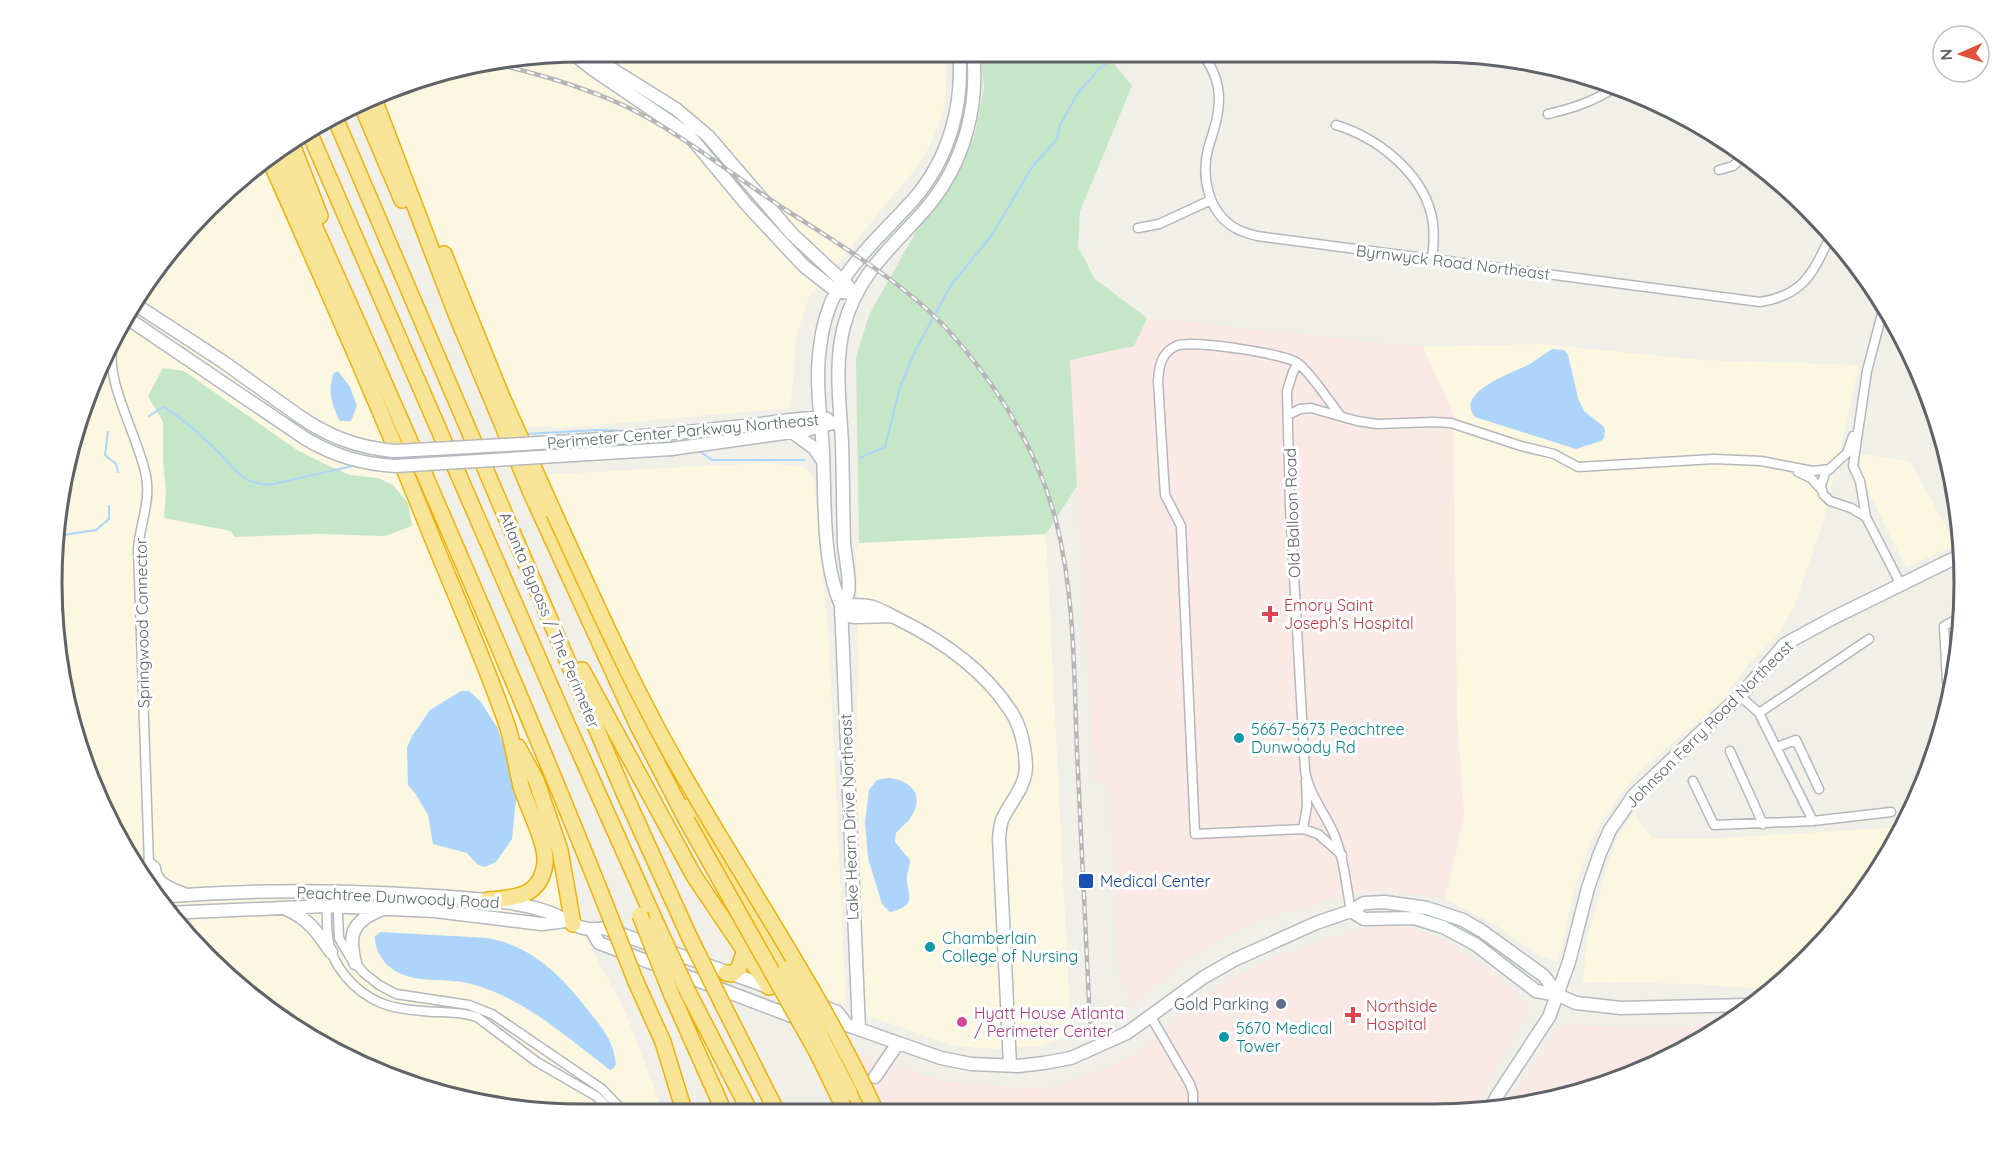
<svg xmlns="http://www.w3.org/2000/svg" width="2015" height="1166" font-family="Quicksand,sans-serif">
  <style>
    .commercial { fill: #fcf7e1 }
    .medical { fill: #fbe9e6 }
    .green { fill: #c6e6c8 }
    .water { fill: #add5fb }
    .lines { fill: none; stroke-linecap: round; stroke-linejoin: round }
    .stream { stroke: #add5fb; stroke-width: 2 }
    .street-casing { stroke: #b5b7bb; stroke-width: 11 }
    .secondary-casing { stroke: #b6b9be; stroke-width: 15 }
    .highway-casing { stroke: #ecb20c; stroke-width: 18 }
    .street { stroke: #fff; stroke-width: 8 }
    .secondary { stroke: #fff; stroke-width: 12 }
    .highway { stroke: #f8e497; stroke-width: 15 }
    .rail-casing { stroke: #b6b6b7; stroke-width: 4.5 }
    .rail { stroke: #fff; stroke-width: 2; stroke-dasharray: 7; stroke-linecap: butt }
    .secondary-bridge-casing { stroke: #b6b9be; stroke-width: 15; stroke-linecap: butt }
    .highway-bridge-casing { stroke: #ecb20c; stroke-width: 18; stroke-linecap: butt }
    .secondary-bridge { stroke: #fff; stroke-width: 12 }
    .highway-bridge { stroke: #f8e497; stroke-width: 15 }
    .health-dot { fill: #e0444e; stroke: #fff; stroke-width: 2 }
    .culture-dot { fill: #0f9aa8; stroke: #fff; stroke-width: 2 }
    .transit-dot { fill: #1a4fb4; stroke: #fff; stroke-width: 2 }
    .service-dot { fill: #5c6f8a; stroke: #fff; stroke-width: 2 }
    .hotel-dot { fill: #d1479c; stroke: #fff; stroke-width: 2 }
    .labels { text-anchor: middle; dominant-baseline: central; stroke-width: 6; stroke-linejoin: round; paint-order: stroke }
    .street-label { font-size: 16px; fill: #5f6267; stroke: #fff }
    .health-label { font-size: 16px; fill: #be3a42; stroke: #fff; text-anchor: start }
    .culture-label { font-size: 16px; fill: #0d838f; stroke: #fff; text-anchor: start }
    .transit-label { font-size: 16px; fill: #164399; stroke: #fff; text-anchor: start }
    .service-label { font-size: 16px; fill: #4e5e75; stroke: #fff; text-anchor: end }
    .hotel-label { font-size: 16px; fill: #b23c85; stroke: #fff; text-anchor: start }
    .rim { fill: none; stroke: #5f6267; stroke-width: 3 }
  </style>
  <rect width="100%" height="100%" fill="#f0efe8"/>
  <!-- commercial -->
  <path class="commercial" d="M 583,51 L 946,51 L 946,102 L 931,144 L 916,168 L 809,297 L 796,338 L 791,408 L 573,427 L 504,427 L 370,102 L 412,79 Z
    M 276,152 L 454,544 L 538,772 L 573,905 L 587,923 L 584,935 L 625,1011 L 664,1114 L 548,1114 L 412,1087 L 288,1026 L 161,907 L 79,754 L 51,583 L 69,445 L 141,287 L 259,161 Z
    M 1539,344 L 1702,360 L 1859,365 L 1824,520 L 1793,610 L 1776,637 L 1750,663 L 1720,702 L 1639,772 L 1616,800 L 1593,836 L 1576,883 L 1558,962 L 1538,955 L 1497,926 L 1445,899 L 1464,816 L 1457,718 L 1453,413 L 1423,347 Z
    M 1861,454 L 1910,461 L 1956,545 L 1906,568 L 1869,492 L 1860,467 Z
    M 765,463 L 805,467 L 814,478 L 829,643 L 846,1004 L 786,990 L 687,804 L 535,475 Z
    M 1046,534 L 1071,1036 L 1040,1046 L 994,1049 L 951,1045 L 866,1015 L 859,891 L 856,758 L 858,674 L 856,552 L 859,543 Z
    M 1634,812 L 1652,838 L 1707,839 L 1902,827 L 1875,878 L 1808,959 L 1769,989 L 1690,984 L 1583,982 L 1586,945 L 1607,866 L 1617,838 Z"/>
  <!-- medical -->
  <path class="medical" d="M 1147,318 L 1423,347 L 1453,413 L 1457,718 L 1464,816 L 1445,899 L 1392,890 L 1359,892 L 1268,917 L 1216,942 L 1181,964 L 1132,1004 L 1119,974 L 1109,790 L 1094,779 L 1070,360 L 1134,346 Z
    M 1376,925 L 1413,928 L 1445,941 L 1508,985 L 1529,1009 L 1475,1107 L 1474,1112 L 835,1114 L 799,1030 L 820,1037 L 855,1052 L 941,1080 L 1021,1089 L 1051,1087 L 1106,1068 L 1142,1050 L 1171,1022 L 1211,991 L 1270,959 L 1326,939 Z
    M 1725,1023 L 1698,1044 L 1603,1087 L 1503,1107 L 1561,1026 L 1568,1024 L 1627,1028 L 1677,1028 L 1698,1024 Z"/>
  <!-- green -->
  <path class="green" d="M 980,52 L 1105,52 L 1132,86 L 1080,211 L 1078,247 L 1095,279 L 1147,318 L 1134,346 L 1070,360 L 1077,486 L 1046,534 L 859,543 L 856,358 L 869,315 L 917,230 L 974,138 L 984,87 Z
    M 163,368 L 184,371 L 297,450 L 325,464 L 350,475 L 378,478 L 393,485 L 408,503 L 412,526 L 385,536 L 319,534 L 234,537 L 231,531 L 164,518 L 166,493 L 163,460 L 163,422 L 148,396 Z"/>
  <!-- water -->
  <path class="water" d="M 1552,349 L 1564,350 L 1568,355 L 1578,398 L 1584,411 L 1603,426 L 1605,430 L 1604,438 L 1601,441 L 1576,449 L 1475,417 C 1454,392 1512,373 1528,365 C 1537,360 1544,354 1552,349 Z
    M 338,371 L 350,387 L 357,406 L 351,421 L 340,421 C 332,406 327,390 334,373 Z
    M 461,691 L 469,691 L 481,702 L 498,729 L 504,746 L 510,765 L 516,799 L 512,839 L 496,862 L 485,867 L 478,865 L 467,853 L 433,844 L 428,815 L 415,793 L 408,785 L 407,748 L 412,736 L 430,710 Z
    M 888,778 C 913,780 926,797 909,820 C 905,824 900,829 896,833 L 895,842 L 910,860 C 910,866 908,869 907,875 C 905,892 921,905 890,912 L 882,904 L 868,858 L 865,822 L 869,790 L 877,780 Z
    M 381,932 L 488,938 C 531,946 561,975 587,1009 C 602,1028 613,1039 616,1064 L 614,1068 L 610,1070 C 568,1038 526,1000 475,985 C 451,977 422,984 399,973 C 385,966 374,951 375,936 Z"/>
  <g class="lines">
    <!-- stream -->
    <path class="stream" d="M 149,416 L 163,407 C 185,419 204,438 222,456 C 229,463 237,473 246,479 C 253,483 261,484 269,485 L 357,465
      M 108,432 L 105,455 L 116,464 L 118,472
      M 526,434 L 597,430 L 631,431
      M 698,450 L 712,460 L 804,460
      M 860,458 L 885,447 L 900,387 L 915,351 L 951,285 L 992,235 L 1032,167 L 1057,139 L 1060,125 L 1078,93 L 1100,68 L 1121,52
      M 376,459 L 388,455
      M 57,536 L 96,530 L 109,519 L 109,506"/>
    <!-- street casing -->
    <g class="street-casing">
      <path id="street" d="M 1201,52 C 1212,66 1219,81 1219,99 C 1219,117 1213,132 1208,149 C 1201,177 1208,212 1235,228 C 1241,232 1250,234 1257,236 L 1760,302 C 1805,295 1813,272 1831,235
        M 1548,114 C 1574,108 1595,101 1617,86
        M 1336,125 C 1376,137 1420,171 1431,213 C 1435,228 1434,244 1432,259
        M 1719,170 L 1733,166 L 1745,155
        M 1138,228 L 1159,224 L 1211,200
        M 1884,306 L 1867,371 L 1853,466 L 1860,481 L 1866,517 L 1901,585
        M 112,352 C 108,387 139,439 146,476 C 151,501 140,524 138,549 L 149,864
        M 1298,363 L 1293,372 L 1287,391 L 1290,506 L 1305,770 C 1308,793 1325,813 1334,834 C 1344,858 1346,885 1351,911
        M 1288,415 L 1300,409 L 1311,408 L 1357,421 L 1377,424 L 1433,422 L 1451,423 L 1521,446 L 1554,454 L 1578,467 L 1714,459 L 1761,461 L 1813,471 L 1830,469
        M 1340,415 C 1328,400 1313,376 1299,364 C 1288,354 1190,339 1176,346 C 1161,353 1159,366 1158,381 L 1165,495 L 1181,526 L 1195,834 L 1303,829 L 1318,834 L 1342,855
        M 1853,436 L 1847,453 L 1825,473 L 1821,486 L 1823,494 L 1830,501 L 1851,508 L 1866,517
        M 1798,472 L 1811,478 L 1822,490
        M 1953,690 L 1950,689 L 1947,682 L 1944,626 L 1961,617
        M 1740,696 L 1759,713 L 1813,821
        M 1759,713 L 1869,639
        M 1777,747 L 1796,740 L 1819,789
        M 1730,751 L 1763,824
        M 1693,781 L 1714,825 L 1813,821 L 1891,812
        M 1303,829 L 1307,806 L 1306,781
        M 327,891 C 327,906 326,922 328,937 C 331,966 355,992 381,1003 C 393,1008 409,1010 422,1011 C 440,1013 459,1011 477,1017 L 537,1062 L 596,1096 L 615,1114
        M 337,891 L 339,938 L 350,957 L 364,973 L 379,985 L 396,994 L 469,1005 L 492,1014 L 602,1089 L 626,1114
        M 1151,1017 L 1190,1084 L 1193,1093 L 1193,1114"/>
    </g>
    <!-- secondary casing -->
    <g class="secondary-casing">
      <path id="secondary" d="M 589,51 L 604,64 L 676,109 L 708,136 L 792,234 L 849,287
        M 572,53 L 594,70 L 688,134 L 747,205 L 804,266 L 836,291 L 856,294
        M 133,303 L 222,361 L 299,416
        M 127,318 L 306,439
        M 791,420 L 820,417 L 827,419
        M 792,432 L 814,448 L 823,461
        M 671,449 L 807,430 L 840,421
        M 841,605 C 843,601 848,597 848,593 C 851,583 845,555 844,543 C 843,510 843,477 842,443 C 840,405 834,363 844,326 C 859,270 895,246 929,205 C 964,162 979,106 973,52
        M 841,605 C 852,605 863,604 873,607 C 882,610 890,615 898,619 C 941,640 983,669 1010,710 C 1021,726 1025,747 1026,766 C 1026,787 1010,802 1002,820 C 1000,825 1000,832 999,838 L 1010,1065
        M 841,615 L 856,617 L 891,616
        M 149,864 L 154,868 C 155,884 171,889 184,894
        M 146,878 L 146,869 L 149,864
        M 156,897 C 266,888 377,890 487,900 C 507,902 527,905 545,911 C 567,917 578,934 604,928 L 771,988
        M 286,909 C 308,918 318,933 331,952
        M 1351,911 L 1364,919 L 1414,918 L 1443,927 L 1475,944 L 1536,991 L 1558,995 L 1576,1003 L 1621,1008 L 1748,1005
        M 167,913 L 327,906 L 435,911 L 542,924 L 565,921
        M 592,931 L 599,943 L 802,1020
        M 355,963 C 348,934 352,922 380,910
        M 818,1005 L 837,1012 L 847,1025 L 941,1058 L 971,1064 L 1018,1066 L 1044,1063 L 1071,1058 L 1127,1033 L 1204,977 L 1234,960 L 1316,923 L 1351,911 L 1364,903 L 1385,902 L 1427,908 L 1463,920 L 1482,931 L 1544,976 L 1558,995
        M 859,1029 L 841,605 C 822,563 825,498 823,452 C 821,417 815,381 820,347 C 822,328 828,307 837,290 C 856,256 887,229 913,200 C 949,159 964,105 959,51
        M 875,1077 L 898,1043
        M 1491,1109 L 1497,1096 L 1549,1017 L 1569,962 L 1588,888 L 1600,853 L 1610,830 L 1635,794 L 1740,696 L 1785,644 L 1833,618 L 1961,555"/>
    </g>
    <!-- highway casing -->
    <g class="highway-casing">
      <path id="highway" d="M 374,99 L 456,314 L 532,495 L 638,726 L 687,821
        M 362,106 L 402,200
        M 336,120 L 624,793 L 689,936
        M 310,134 L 567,724 L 656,923
        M 292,144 L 320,216
        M 280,150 C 390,393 498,638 598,886
        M 268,156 C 324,282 380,407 431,535 C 457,599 486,663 508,728 C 514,747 516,767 521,786 C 527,807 547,843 545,863 C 541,897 515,898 488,900
        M 444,254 L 502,397 L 554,513
        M 582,670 L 694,876 L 769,987
        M 518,747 L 536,780 L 560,850 L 573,924
        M 687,807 L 786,969
        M 726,973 L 732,974 L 739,968 L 745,949
        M 636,982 L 663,1042 L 685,1114
        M 688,992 L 751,1114
        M 671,993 L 725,1114
        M 722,1003 L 778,1114
        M 849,1092 L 859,1114"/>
    </g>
    <!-- street -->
    <use href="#street" class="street"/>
    <!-- secondary -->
    <use href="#secondary" class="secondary"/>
    <!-- highway -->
    <use href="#highway" class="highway"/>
    <!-- rail casing -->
    <g class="rail-casing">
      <path id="rail" d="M 500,65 C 542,75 586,88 625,106 C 681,133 731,174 783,208 C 835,242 903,282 945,327 C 996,383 1037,448 1056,521 C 1075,596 1074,676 1077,752 C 1081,842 1086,932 1090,1022"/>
    </g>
    <!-- rail -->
    <use href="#rail" class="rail"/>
    <!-- secondary-bridge casing -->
    <g class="secondary-bridge-casing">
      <path id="secondary-bridge" d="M 299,416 C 329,437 357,447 393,451 C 526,444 659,438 791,420
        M 306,439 C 335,456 362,464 395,466 L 671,449"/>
    </g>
    <!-- highway-bridge casing -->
    <g class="highway-bridge-casing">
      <path id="highway-bridge" d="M 554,513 C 597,607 639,701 692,790 C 755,898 825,1001 877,1114
        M 687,821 L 818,1054 L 847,1114
        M 598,886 L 636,982
        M 640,915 L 671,993
        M 656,923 L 688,992
        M 689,936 L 722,1003
        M 786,969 L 849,1092"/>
    </g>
    <!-- secondary-bridge -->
    <use href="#secondary-bridge" class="secondary-bridge"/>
    <!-- highway-bridge -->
    <use href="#highway-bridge" class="highway-bridge"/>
  </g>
  <!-- markers -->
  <g class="health-dot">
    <path d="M1267 605h6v6h6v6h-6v6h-6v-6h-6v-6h6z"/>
    <path d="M1350 1006h6v6h6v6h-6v6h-6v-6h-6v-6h6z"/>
  </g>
  <g class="culture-dot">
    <circle cx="1239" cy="738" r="6"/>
    <circle cx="930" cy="947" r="6"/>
    <circle cx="1224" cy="1037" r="6"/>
  </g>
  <rect class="transit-dot" x="1078" y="873" width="16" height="16" rx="3"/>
  <circle class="service-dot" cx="1281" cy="1004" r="6"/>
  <circle class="hotel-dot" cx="962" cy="1022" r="6"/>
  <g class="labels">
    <!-- street labels -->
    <g class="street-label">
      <text transform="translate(1453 262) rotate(7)">Byrnwyck Road Northeast</text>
      <text transform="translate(683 431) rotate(-5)">Perimeter Center Parkway Northeast</text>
      <text transform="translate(1292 513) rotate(-92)">Old Balloon Road</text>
      <text transform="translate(550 620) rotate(67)">Atlanta Bypass / The Perimeter</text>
      <text transform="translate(142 623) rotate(-91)">Springwood Connector</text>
      <text transform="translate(1709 724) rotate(-45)">Johnson Ferry Road Northeast</text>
      <text transform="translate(849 817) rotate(-92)">Lake Hearn Drive Northeast</text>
      <text transform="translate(398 897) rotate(3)">Peachtree Dunwoody Road</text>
    </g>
    <!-- health labels -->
    <g class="health-label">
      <text x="1284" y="605">Emory Saint<tspan x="1284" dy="18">Joseph's Hospital</tspan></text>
      <text x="1366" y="1006">Northside<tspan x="1366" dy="18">Hospital</tspan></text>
    </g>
    <!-- culture labels -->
    <g class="culture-label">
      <text x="1251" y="729">5667-5673 Peachtree<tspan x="1251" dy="18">Dunwoody Rd</tspan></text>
      <text x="942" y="938">Chamberlain<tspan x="942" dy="18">College of Nursing</tspan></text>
      <text x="1236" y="1028">5670 Medical<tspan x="1236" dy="18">Tower</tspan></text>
    </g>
    <!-- transit labels -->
    <g class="transit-label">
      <text x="1100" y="881">Medical Center</text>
    </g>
    <!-- service labels -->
    <g class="service-label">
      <text x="1269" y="1004">Gold Parking</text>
    </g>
    <!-- hotel labels -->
    <g class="hotel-label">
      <text x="974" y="1013">Hyatt House Atlanta<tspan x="974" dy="18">/ Perimeter Center</tspan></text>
    </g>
  </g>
  <!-- crop -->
  <path d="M0 0H2015V1166H0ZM583 62H1433A521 521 0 0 1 1954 583V583A521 521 0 0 1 1433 1104H583A521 521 0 0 1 62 583V583A521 521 0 0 1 583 62Z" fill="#fff" fill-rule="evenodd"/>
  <path class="rim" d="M583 62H1433A521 521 0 0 1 1954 583V583A521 521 0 0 1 1433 1104H583A521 521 0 0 1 62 583V583A521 521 0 0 1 583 62Z"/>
  <!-- north arrow -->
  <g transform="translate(1961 54) rotate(267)"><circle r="28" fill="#ffffff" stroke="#bfc0c2" stroke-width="1.5"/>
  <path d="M0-4.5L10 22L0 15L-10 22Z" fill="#e1523d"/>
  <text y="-9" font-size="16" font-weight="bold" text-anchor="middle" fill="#5f6267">N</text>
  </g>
</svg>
